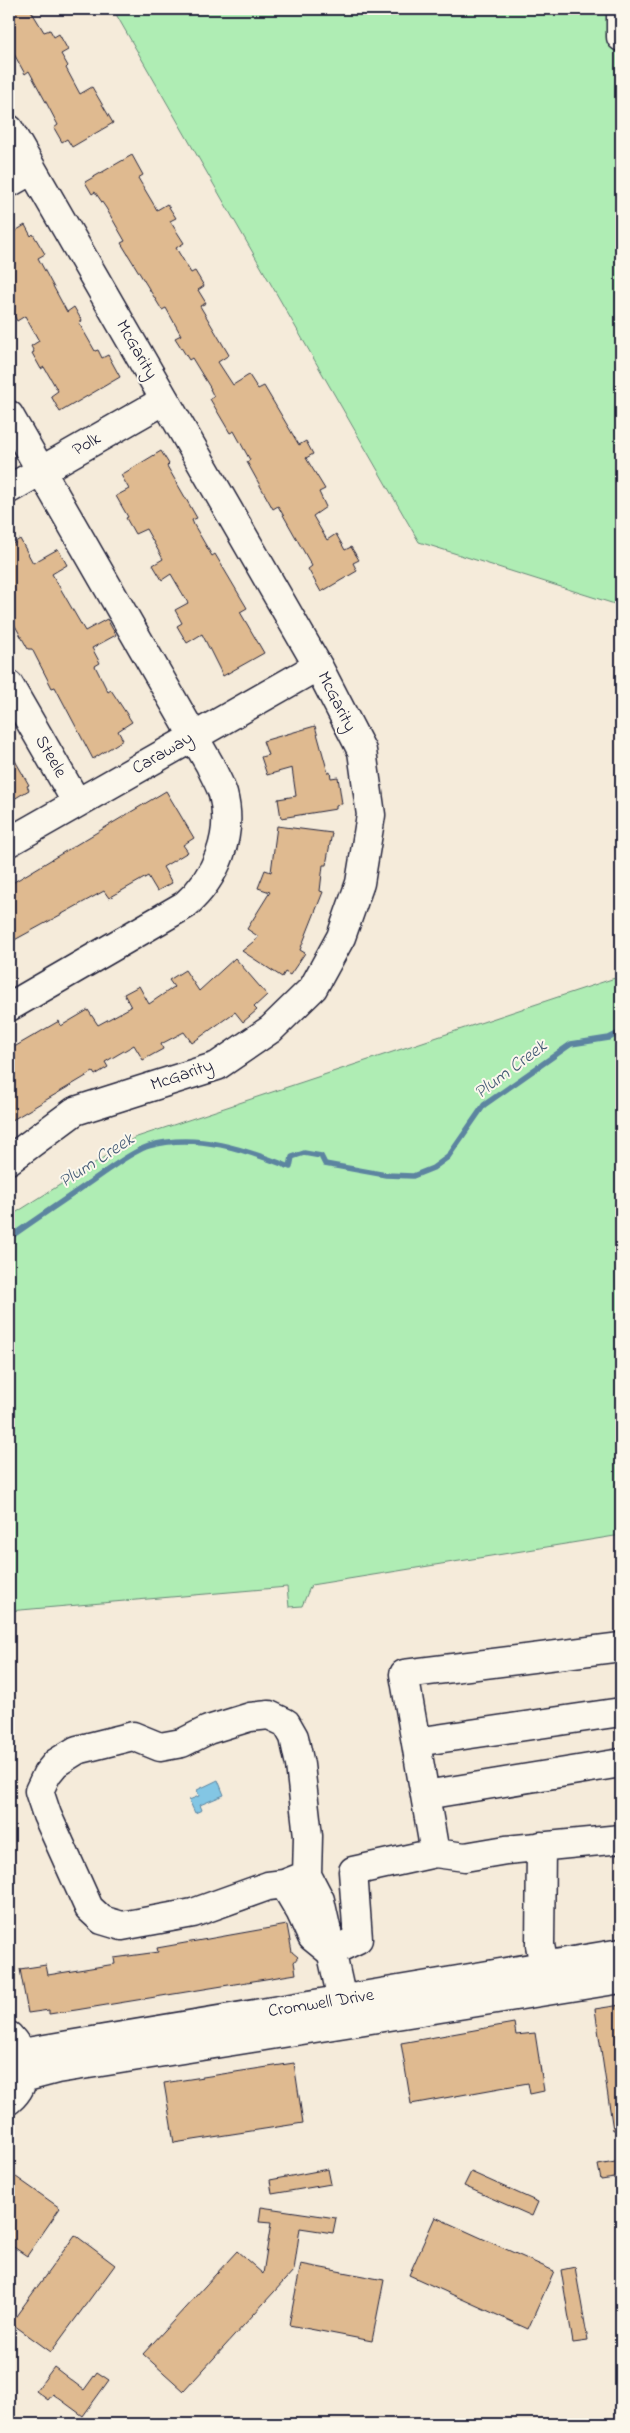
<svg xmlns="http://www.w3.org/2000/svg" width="630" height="2433" font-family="'Indie Flower',sans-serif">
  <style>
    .green { fill: #afedb4; stroke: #688878 }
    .water { fill: #83c6e4; stroke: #5c84a0 }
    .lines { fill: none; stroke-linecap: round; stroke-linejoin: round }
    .stream { stroke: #5c84a0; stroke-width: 5.5 }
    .building { fill: #dfba90; stroke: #22223b }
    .minor-casing { stroke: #22223b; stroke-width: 31 }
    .minor { stroke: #fbf7ec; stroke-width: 28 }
    .labels { text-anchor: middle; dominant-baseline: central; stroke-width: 4; stroke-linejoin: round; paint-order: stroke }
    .street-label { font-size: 18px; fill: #22223b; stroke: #fbf7ec }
    .water-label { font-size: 19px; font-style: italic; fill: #445b76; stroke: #fbf7ec }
  </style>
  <rect width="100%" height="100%" fill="#f5ebda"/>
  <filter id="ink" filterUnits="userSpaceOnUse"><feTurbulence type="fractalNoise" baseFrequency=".02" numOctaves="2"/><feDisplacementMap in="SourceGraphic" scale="10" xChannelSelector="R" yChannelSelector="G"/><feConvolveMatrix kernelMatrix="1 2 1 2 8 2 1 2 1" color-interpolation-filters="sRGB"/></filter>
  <g filter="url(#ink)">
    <!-- green -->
    <path class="green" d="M 113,9 L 621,9 L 621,606 L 419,542 Z
      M 621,976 L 621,1535 L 311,1585 L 302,1606 L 289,1607 L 287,1587 L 9,1611 L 9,1217 L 134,1138 Z"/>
    <!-- water -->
    <path class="water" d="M 218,1780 L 224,1795 L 200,1805 L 202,1810 L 195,1813 L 189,1800 L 199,1796 L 197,1790 Z"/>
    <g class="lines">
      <!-- stream -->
      <path class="stream" d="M 9,1238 C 40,1216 72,1195 103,1173 C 117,1164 133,1151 149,1146 C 196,1132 246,1150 290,1167 L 292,1157 L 304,1153 L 321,1156 L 325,1164 L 386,1175 L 413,1176 L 433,1168 L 448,1157 L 484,1105 L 571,1044 L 609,1038 L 621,1032"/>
    </g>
    <!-- building -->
    <path class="building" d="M 9,9 L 30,9 L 44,32 L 50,30 L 54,37 L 59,34 L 68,50 L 61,54 L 68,66 L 66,68 L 80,94 L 92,87 L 113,123 L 72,147 L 67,139 L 62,142 L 54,128 L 58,125 L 47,104 L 29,71 L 25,74 L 9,45 Z
      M 132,155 L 143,175 L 138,178 L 157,210 L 167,204 L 176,218 L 170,221 L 184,243 L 176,248 L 191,273 L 195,271 L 204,286 L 198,290 L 206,303 L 200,306 L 229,355 L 218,362 L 233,385 L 249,375 L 258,389 L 264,386 L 299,445 L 306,441 L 313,454 L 306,458 L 325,489 L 319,492 L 326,507 L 313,516 L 327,540 L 336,534 L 345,550 L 351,547 L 359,560 L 353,563 L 357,571 L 321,592 L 308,569 L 312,566 L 278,506 L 273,509 L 247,462 L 250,460 L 234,431 L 230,433 L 210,399 L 214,397 L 210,389 L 211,389 L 192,358 L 189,360 L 175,338 L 181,335 L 166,308 L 162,310 L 121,243 L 125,241 L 106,208 L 95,192 L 92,194 L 85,182 Z
      M 25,225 L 31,236 L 33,234 L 45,254 L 38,258 L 67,312 L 74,307 L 82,321 L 79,323 L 95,351 L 98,350 L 102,358 L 108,355 L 120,377 L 60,412 L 51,396 L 58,391 L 44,367 L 41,369 L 32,353 L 34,352 L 31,346 L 39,341 L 25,316 L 17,321 L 9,307 L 9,235 Z
      M 161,451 L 169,464 L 167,466 L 197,518 L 192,520 L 194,525 L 212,556 L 215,554 L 247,608 L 240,612 L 264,653 L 223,676 L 202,634 L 187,643 L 177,626 L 182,623 L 175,610 L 188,603 L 171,574 L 162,580 L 153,565 L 163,559 L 146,529 L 135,534 L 126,518 L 128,517 L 116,496 L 129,489 L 121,475 Z
      M 20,539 L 33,563 L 58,549 L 67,565 L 52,574 L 85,631 L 107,619 L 116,635 L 92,648 L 100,663 L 95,666 L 108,692 L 111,690 L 132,722 L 118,731 L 123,740 L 93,759 L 55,687 L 52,688 L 32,649 L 28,649 L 9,615 L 9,546 Z
      M 315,726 L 328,773 L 330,772 L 331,778 L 338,777 L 342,804 L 336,805 L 336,809 L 281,818 L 278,799 L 296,796 L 292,768 L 267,775 L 261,757 L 268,755 L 263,741 Z
      M 9,750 L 29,785 L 27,786 L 29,790 L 9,802 Z
      M 166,791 L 194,838 L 183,845 L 188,852 L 163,867 L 172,883 L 157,891 L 148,876 L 109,898 L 104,891 L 9,943 L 9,885 Z
      M 277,826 L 332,833 L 326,865 L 323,865 L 320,891 L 323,892 L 300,950 L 305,953 L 290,975 L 285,972 L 282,977 L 242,951 L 259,937 L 247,929 L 270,892 L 258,888 L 265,870 L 271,872 Z
      M 235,958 L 267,995 L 254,1007 L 257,1010 L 243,1022 L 235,1012 L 192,1043 L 184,1032 L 161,1044 L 163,1049 L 143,1060 L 134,1045 L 105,1062 L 108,1067 L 95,1075 L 93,1072 L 9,1122 L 9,1050 L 59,1021 L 61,1026 L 88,1010 L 98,1025 L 131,1007 L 124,994 L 139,986 L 149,1004 L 174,987 L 169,980 L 185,970 L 199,991 Z
      M 287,1925 L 292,1952 L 298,1957 L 294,1962 L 296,1974 L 76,2010 L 49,2014 L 49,2010 L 28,2013 L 20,1969 L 46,1965 L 48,1975 L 115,1964 L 114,1958 L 158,1952 L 157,1948 Z
      M 621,2005 L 621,2129 L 613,2130 L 595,2009 Z
      M 514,2023 L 516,2035 L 535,2033 L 544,2091 L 530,2094 L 528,2083 L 411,2104 L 401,2043 Z
      M 294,2063 L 303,2123 L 174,2143 L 164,2083 Z
      M 621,2161 L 621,2177 L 601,2180 L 598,2165 Z
      M 328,2169 L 331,2184 L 272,2194 L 270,2180 Z
      M 9,2172 L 60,2208 L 27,2256 L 9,2244 Z
      M 471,2172 L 538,2202 L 532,2216 L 464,2186 Z
      M 261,2207 L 336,2218 L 333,2233 L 300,2228 L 294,2270 L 184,2391 L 143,2354 L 237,2251 L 263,2274 L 271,2223 L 259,2222 Z
      M 435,2217 L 554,2271 L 528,2329 L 409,2275 Z
      M 75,2235 L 115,2265 L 51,2352 L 11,2323 Z
      M 301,2264 L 384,2280 L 372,2341 L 289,2325 Z
      M 575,2267 L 588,2341 L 573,2343 L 561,2270 Z
      M 54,2367 L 84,2390 L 97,2372 L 109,2380 L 83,2416 L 53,2394 L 48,2400 L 36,2391 Z"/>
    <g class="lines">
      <!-- minor casing -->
      <g class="minor-casing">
        <path id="minor" d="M 621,15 L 621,37
          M 9,129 L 318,666 L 362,751 L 371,815 L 360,883 L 341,937 L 313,988 L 271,1029 L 217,1066 L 75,1111 L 9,1160
          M 9,183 L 32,170
          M 9,415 L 210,765 C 214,775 220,784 223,794 C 234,835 216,878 185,905 L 9,1007
          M 9,489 L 165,400
          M 9,685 L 77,803
          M 9,842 L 318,666
          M 416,1742 L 621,1712
          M 425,1795 L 621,1763
          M 541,1846 L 540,1945 L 544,1966
          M 435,1853 L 404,1674 L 621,1647
          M 307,1875 L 284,1884 L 268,1886 L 193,1913 L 122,1926 L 102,1920 L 89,1908 L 47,1815 L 39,1791 L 47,1774 L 56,1763 L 77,1750 L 133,1736 L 160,1747 L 182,1743 L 208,1730 L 250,1717 L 269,1715 L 286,1723 L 294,1737 L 300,1765 L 308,1836 L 307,1875 L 320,1900 L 342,2000
          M 284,1884 L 300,1911 L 312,1937 L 328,1950
          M 331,1952 L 358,1939 L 353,1871 L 435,1853 L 465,1857 L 506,1850 L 621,1839
          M 9,2036 C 27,2055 30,2082 9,2100
          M 21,2053 L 621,1953
          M 23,2078 L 57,2069 L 621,1979"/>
      </g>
      <!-- minor -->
      <use href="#minor" class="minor"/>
    </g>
  </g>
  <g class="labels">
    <!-- street labels -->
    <g class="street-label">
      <text transform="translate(136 350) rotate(60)">McGarity</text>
      <text transform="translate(87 445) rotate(-30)">Polk</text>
      <text transform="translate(336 702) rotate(63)">McGarity</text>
      <text transform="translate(163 754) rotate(-30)">Caraway</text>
      <text transform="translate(50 757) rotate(60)">Steele</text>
      <text transform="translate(182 1076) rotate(-19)">McGarity</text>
      <text transform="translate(321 2004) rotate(-9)">Cromwell Drive</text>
    </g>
    <!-- water labels -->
    <g class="water-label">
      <text transform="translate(511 1070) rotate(-37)">Plum Creek</text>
      <text transform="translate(97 1161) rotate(-33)">Plum Creek</text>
    </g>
  </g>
  <!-- margin -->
  <rect width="630" height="2433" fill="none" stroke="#fbf7ec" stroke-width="30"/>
  <rect x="15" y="15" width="600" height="2403" fill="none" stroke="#22223b" stroke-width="2" filter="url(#ink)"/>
</svg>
